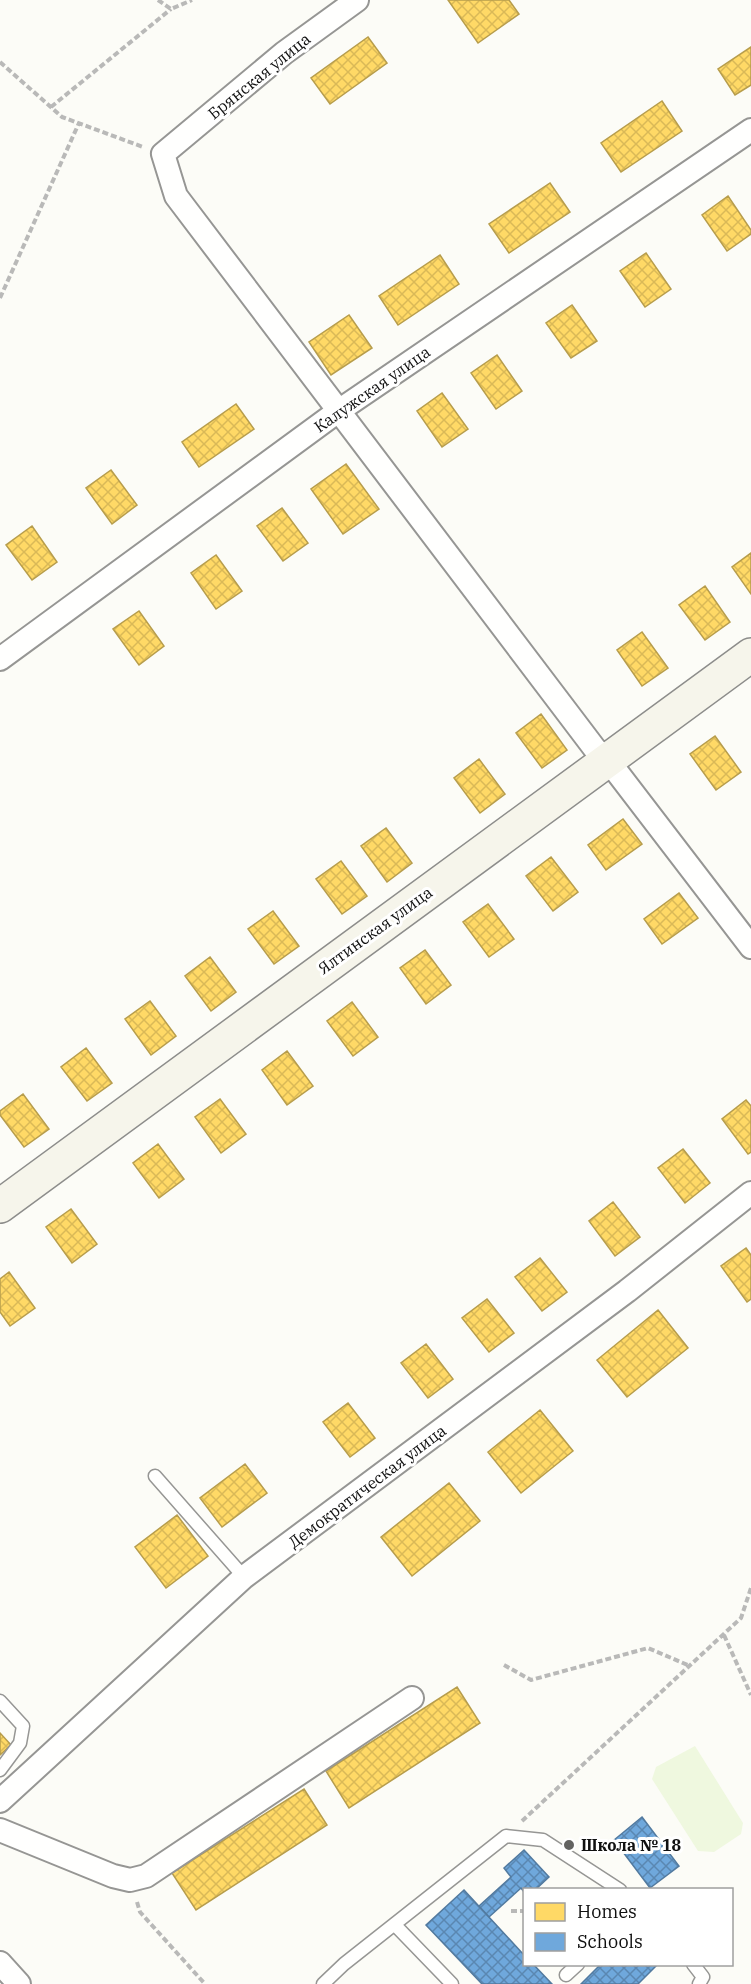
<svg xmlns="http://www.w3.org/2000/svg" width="751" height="1984" font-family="'IBM Plex Serif',serif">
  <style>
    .pitch { fill: #eff8df }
    .homes { fill: url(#homes-cross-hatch); stroke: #b79d4c; stroke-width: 1.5 }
    .schools { fill: url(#schools-cross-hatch); stroke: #527a9f; stroke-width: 1.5 }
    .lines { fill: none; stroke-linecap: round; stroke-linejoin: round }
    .lane-casing { stroke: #969694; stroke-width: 15 }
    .street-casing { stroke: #969694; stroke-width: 26 }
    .secondary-casing { stroke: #8d8d8b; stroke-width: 36 }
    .path { stroke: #b9b9b8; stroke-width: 4; stroke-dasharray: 6 3; stroke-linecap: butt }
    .lane { stroke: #fffffe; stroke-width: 12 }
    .street { stroke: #fffffe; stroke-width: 22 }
    .secondary { stroke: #f6f5eb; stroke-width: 33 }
    .poi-dot { fill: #636361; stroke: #fff; stroke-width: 2 }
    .labels { text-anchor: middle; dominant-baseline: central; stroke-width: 6; stroke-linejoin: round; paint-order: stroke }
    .street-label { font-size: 16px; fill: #101010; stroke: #fff }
    .poi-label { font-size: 16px; font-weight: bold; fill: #101010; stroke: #fff; text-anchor: start }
  </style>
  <defs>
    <pattern id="homes-cross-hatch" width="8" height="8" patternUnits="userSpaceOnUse" patternTransform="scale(1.5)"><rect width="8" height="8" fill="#ffd966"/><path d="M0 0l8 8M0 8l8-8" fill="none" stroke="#dab957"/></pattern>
    <pattern id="schools-cross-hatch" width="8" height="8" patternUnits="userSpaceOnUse" patternTransform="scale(1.5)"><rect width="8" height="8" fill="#6fa8dc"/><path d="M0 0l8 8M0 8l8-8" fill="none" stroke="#5a87b1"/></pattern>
  </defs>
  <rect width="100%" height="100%" fill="#fcfcf7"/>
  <!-- pitch -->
  <path class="pitch" d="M 695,1746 L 743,1823 L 741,1834 L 714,1852 L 698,1851 L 652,1779 L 656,1767 Z"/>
  <!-- homes -->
  <path class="homes" d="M 448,0 L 509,0 L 519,14 L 478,43 Z
    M 368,37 L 387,63 L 330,104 L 311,78 Z
    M 751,47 L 751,85 L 735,95 L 718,69 Z
    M 662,101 L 682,131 L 621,172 L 601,143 Z
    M 550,183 L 570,212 L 509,253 L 489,224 Z
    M 728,196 L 751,230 L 751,234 L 727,251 L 702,215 Z
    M 646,253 L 671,289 L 645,307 L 620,271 Z
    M 440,255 L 459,284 L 398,325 L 379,296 Z
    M 572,305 L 597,341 L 571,358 L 546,323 Z
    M 349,315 L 372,348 L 331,375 L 309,342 Z
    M 497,355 L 522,391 L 496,409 L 471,373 Z
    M 442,393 L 468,429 L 442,447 L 417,411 Z
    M 236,404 L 254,429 L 199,467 L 182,442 Z
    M 346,464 L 379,509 L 343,534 L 311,489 Z
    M 111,470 L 137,505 L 112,524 L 86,488 Z
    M 282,508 L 308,543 L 283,561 L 257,526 Z
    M 32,526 L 57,562 L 32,580 L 6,545 Z
    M 751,553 L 751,594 L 732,567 Z
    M 216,555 L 242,591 L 216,609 L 191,573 Z
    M 705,586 L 730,622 L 705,640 L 679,605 Z
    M 139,611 L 164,646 L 139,665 L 113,629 Z
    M 642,632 L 668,668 L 642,686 L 617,650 Z
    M 541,714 L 567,750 L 542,768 L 516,733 Z
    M 715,736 L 741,772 L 716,790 L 690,754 Z
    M 479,759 L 505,794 L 480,813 L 454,778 Z
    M 623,819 L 642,844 L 606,870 L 588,845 Z
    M 386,828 L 412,863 L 387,882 L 361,846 Z
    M 551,857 L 578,892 L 553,911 L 526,876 Z
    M 341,861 L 367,896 L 342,914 L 316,879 Z
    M 679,893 L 698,918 L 662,944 L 644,919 Z
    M 488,904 L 514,939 L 489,957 L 463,922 Z
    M 273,911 L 299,946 L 274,964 L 248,929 Z
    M 425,950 L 451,985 L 426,1004 L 400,968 Z
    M 210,957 L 236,992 L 211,1011 L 185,976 Z
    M 150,1001 L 176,1036 L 151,1055 L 125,1019 Z
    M 352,1002 L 378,1037 L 353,1056 L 327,1021 Z
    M 86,1048 L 112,1083 L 87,1101 L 61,1067 Z
    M 287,1051 L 313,1086 L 287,1105 L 262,1070 Z
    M 23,1094 L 49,1129 L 24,1147 L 0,1115 L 0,1111 Z
    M 220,1099 L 246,1134 L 221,1153 L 195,1117 Z
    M 746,1100 L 751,1106 L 751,1152 L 748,1154 L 722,1119 Z
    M 158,1144 L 184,1179 L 159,1198 L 133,1163 Z
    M 683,1149 L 710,1183 L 685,1203 L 658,1168 Z
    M 613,1202 L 640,1237 L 615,1256 L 589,1221 Z
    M 71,1209 L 97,1244 L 72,1263 L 46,1227 Z
    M 746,1248 L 751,1255 L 751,1299 L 747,1302 L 721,1266 Z
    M 540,1258 L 567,1292 L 542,1311 L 515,1277 Z
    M 9,1272 L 35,1308 L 10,1326 L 0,1312 L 0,1279 Z
    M 487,1299 L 514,1333 L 489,1352 L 462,1318 Z
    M 658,1310 L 688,1348 L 627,1397 L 597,1360 Z
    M 426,1344 L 453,1379 L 428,1398 L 401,1363 Z
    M 348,1403 L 375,1438 L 350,1457 L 323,1422 Z
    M 540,1410 L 573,1451 L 521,1493 L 488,1452 Z
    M 245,1464 L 267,1493 L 222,1527 L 200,1498 Z
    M 449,1483 L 480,1521 L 412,1576 L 381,1537 Z
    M 177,1515 L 208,1556 L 166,1588 L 135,1547 Z
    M 457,1687 L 480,1723 L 349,1808 L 326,1771 Z
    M 0,1733 L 11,1745 L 0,1755 Z
    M 304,1789 L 327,1825 L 196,1910 L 172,1873 Z"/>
  <!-- schools -->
  <path class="schools" d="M 642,1817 L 679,1866 L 650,1888 L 614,1840 Z
    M 524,1850 L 549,1877 L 535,1890 L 524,1892 L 521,1888 L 489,1917 L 479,1906 L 511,1877 L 504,1868 Z
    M 464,1890 L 524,1955 L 524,1964 L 533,1964 L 552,1984 L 482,1984 L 426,1925 Z
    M 601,1964 L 658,1964 L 638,1984 L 581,1984 Z"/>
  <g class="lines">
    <!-- lane casing -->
    <g class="lane-casing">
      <path id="lane" d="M 155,1476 L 244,1577
        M 0,1701 L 23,1726 L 20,1743 L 0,1770
        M 395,1925 L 452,1984
        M 693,1964 L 703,1977 L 699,1984
        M 566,1975 L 578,1964
        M 323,1984 L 344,1964 L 506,1836 L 543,1840 L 620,1890"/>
    </g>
    <!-- street casing -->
    <g class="street-casing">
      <path id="street" d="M 357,0 L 284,53 L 163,154 L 176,196 L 595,749 L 607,759 L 751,947
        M 0,659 L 337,412 L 751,130
        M 0,1801 L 244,1577 L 627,1291 L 751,1193
        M 0,1830 L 113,1876 L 130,1880 L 146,1876 L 412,1698
        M 0,1963 L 19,1984"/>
    </g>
    <!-- secondary casing -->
    <g class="secondary-casing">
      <path id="secondary" d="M 0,1206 L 751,655"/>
    </g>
    <!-- path -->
    <path class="path" d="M 158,0 L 171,9 L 192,0
      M 0,62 L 62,117 L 143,147
      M 51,107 L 171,9
      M 0,298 L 79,123
      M 724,1635 L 751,1695
      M 504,1665 L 531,1680 L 648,1648 L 690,1666
      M 522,1821 L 741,1618 L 751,1588
      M 137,1902 L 140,1912 L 205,1984
      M 511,1911 L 524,1911"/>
    <!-- lane -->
    <use href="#lane" class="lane"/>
    <!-- street -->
    <use href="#street" class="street"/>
    <!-- secondary -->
    <use href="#secondary" class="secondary"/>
  </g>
  <!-- markers -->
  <circle class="poi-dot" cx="569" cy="1845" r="6"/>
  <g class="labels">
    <!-- street labels -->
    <g class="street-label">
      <text transform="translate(259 76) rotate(-39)">Брянская улица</text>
      <text transform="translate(372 389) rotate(-35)">Калужская улица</text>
      <text transform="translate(375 930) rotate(-36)">Ялтинская улица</text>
      <text transform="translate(367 1486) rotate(-37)">Демократическая улица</text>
    </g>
    <!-- poi labels -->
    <g class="poi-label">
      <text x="581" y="1845">Школа № 18</text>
    </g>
  </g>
  <!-- legend -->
  <rect x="523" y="1888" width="210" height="78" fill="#ffffff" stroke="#9f9f9f" stroke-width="1.5"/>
  <rect x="535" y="1903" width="30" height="18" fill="#ffd966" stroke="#9f9f9f" stroke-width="1.5"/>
  <text x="577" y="1918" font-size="18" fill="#101010">Homes</text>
  <rect x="535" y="1933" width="30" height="18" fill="#6fa8dc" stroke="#9f9f9f" stroke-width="1.5"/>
  <text x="577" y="1948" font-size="18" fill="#101010">Schools</text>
</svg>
